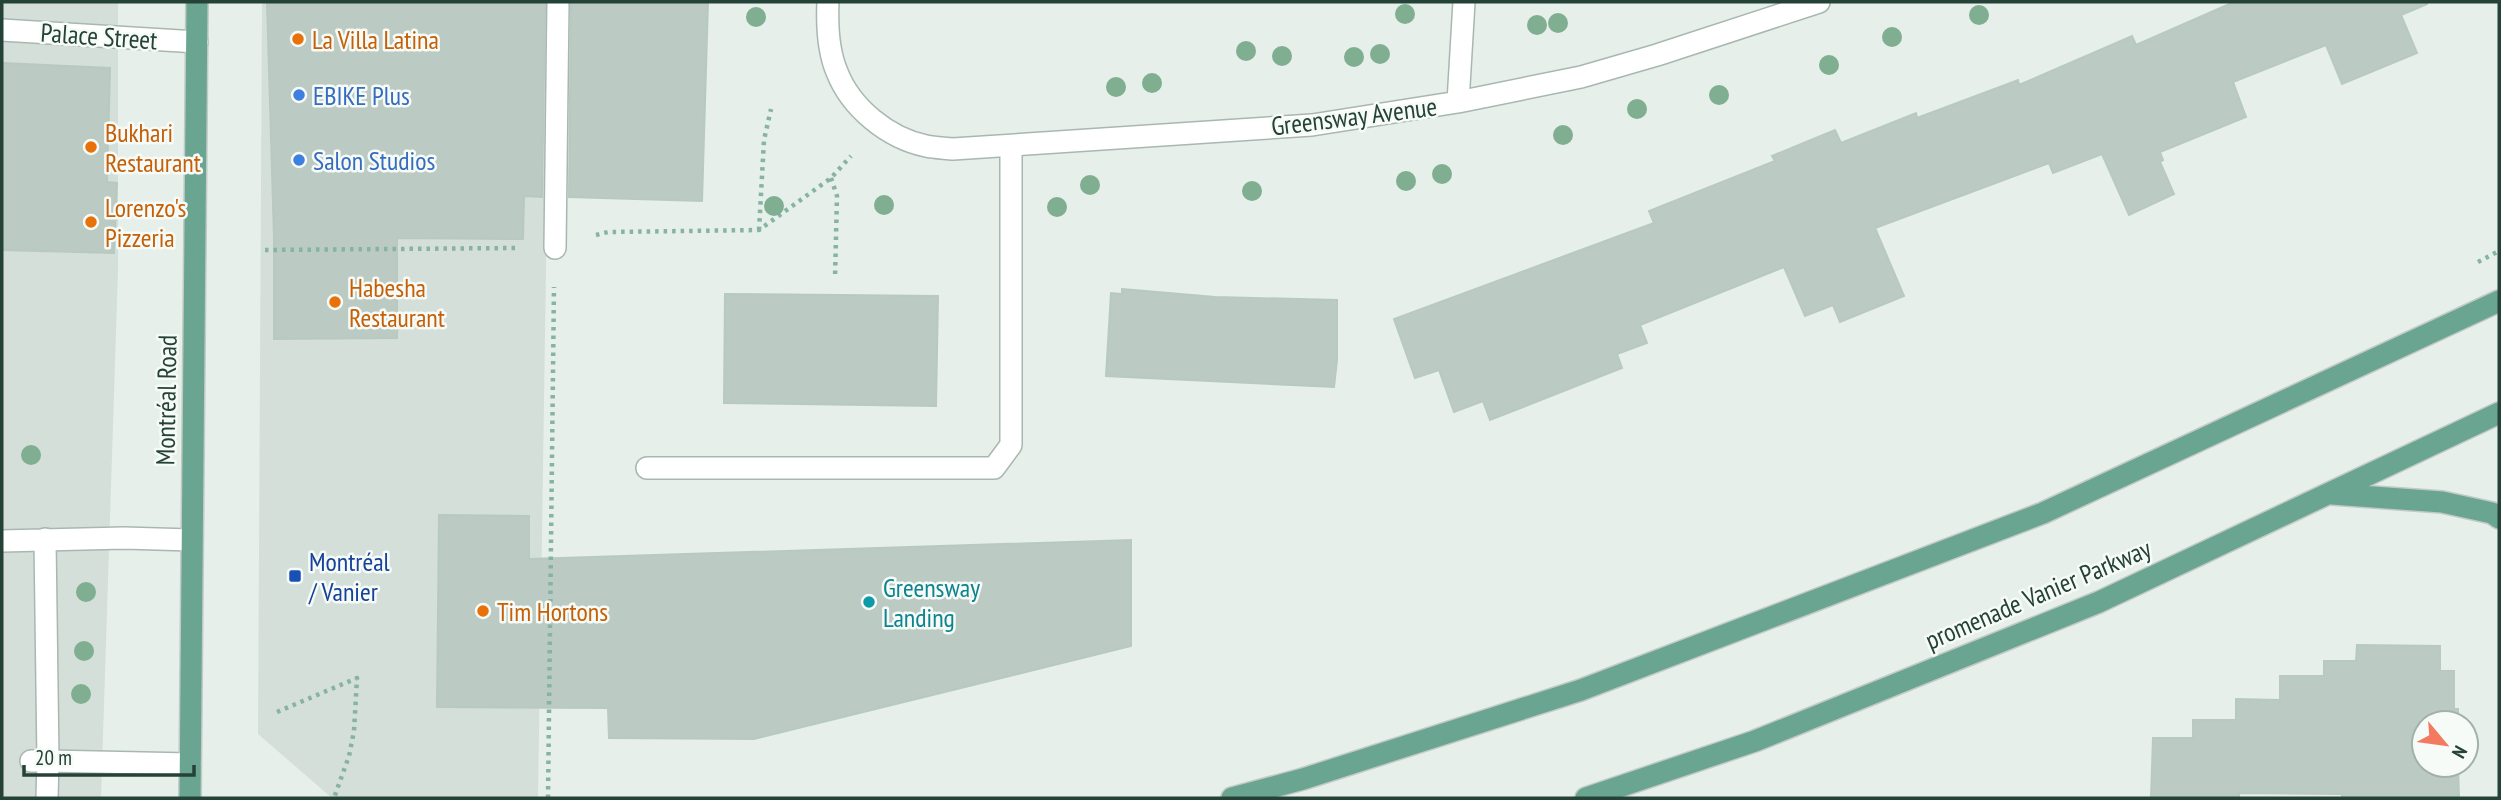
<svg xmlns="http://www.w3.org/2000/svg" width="2501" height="800" font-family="'PT Sans Narrow',sans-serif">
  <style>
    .built { fill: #d4dfd9 }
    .building { fill: #bbcac3; stroke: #b8c9c1; stroke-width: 2 }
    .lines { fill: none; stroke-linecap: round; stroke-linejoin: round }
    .lane-casing { stroke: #a8b8b1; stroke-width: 24 }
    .street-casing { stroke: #a8b8b1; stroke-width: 24 }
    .primary-casing { stroke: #c2cac7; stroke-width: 24 }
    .path { stroke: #86b3a2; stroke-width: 4.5; stroke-dasharray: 3.5 5; stroke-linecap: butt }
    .lane { stroke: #fff; stroke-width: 21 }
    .street { stroke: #fff; stroke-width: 21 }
    .primary { stroke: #6aa592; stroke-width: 21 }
    .tree { fill: #80ae90 }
    .food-dot { fill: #e8710a; stroke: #f7fbf8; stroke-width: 2.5 }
    .shop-dot { fill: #3f7fe0; stroke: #f7fbf8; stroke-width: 2.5 }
    .transit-dot { fill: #1a4fb4; stroke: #f7fbf8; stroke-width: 2.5 }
    .culture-dot { fill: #0f9aa8; stroke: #f7fbf8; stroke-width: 2.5 }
    .labels { text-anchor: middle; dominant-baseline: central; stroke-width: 5; stroke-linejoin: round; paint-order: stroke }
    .street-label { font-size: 26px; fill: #244238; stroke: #f7fbf8 }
    .food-label { font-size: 26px; fill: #c56008; stroke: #f7fbf8; text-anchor: start }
    .shop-label { font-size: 26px; fill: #366cbe; stroke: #f7fbf8; text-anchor: start }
    .transit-label { font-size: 26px; fill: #164399; stroke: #f7fbf8; text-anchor: start }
    .culture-label { font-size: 26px; fill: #0d838f; stroke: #f7fbf8; text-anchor: start }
  </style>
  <rect width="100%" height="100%" fill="#e6efea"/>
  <!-- built -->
  <path class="built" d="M 2,2 L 118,2 L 118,269 L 101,798 L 2,798 Z
    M 262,2 L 550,2 L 538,798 L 332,798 L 258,734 Z"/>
  <!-- building -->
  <path class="building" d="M 267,2 L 545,2 L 542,197 L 524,196 L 523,239 L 397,238 L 397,338 L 274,339 L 274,238 Z
    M 571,2 L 708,2 L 702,201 L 569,197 Z
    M 2234,2 L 2427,2 L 2427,4 L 2401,15 L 2417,53 L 2342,84 L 2326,45 L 2233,82 L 2246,117 L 2160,152 L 2163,160 L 2160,162 L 2174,194 L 2129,215 L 2102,154 L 2053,173 L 2049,163 L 1875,228 L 1904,296 L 1840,322 L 1833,305 L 1805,316 L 1784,267 L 1640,325 L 1647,343 L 1617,354 L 1622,368 L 1490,420 L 1483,401 L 1454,412 L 1439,370 L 1415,378 L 1394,319 L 1654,223 L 1649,211 L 1775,161 L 1772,156 L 1835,130 L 1841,143 L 1916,113 L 1917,118 L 2018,80 L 2019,85 L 2132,36 L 2136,45 Z
    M 2,63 L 110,68 L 107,182 L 117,183 L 114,253 L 2,250 Z
    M 1122,289 L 1215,297 L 1337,300 L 1337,360 L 1334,387 L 1106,376 L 1111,293 L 1122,294 Z
    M 725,294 L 938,296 L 936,406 L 724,403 Z
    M 439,515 L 529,516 L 529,559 L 1131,540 L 1131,646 L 754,739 L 609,738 L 608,708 L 437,707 Z
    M 2357,645 L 2440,646 L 2440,671 L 2454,671 L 2454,709 L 2458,709 L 2458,723 L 2424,723 L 2424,765 L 2458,765 L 2459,798 L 2342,798 L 2342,794 L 2239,793 L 2239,798 L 2151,798 L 2153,738 L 2193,738 L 2193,720 L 2236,720 L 2236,699 L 2280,700 L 2280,676 L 2324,676 L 2324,661 L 2356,661 Z"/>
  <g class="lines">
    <!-- lane casing -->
    <g class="lane-casing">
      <path id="lane" d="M 555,248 L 558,2
        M 647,468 L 994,468 L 1011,445 L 1011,146
        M 45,539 L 48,761 L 190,764
        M 2,541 L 124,538 L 191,540
        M 31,761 L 48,761 L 47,798"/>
    </g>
    <!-- street casing -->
    <g class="street-casing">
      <path id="street" d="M 828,2 C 827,24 828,51 837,72 C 851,108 888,138 926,146 C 935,148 945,148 953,149 L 1312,125 L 1458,102 L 1581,77 L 1657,55 L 1819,2
        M 2,30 L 197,42
        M 1458,102 L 1464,2"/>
    </g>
    <!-- primary casing -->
    <g class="primary-casing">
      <path id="primary" d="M 2332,494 L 2442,502 L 2492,513 L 2499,518
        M 190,798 L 197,2
        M 1232,798 L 1303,779 L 1581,690 L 2043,513 L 2499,301
        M 1586,798 L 1755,741 L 2099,602 L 2499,413"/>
    </g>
    <!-- path -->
    <path class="path" d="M 831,178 L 837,196 L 835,278
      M 759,230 L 764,140 L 771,109
      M 596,235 L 608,232 L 759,230 L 831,178 L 851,156
      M 265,250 L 516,248
      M 2478,262 L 2499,251
      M 277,712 L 357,678 L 354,731 L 349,756 L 334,798
      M 548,798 L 554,287"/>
    <!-- lane -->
    <use href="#lane" class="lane"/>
    <!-- street -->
    <use href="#street" class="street"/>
    <!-- primary -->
    <use href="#primary" class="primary"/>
  </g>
  <!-- trees -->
  <g class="tree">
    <circle cx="1405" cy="14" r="10"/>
    <circle cx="1979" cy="15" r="10"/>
    <circle cx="756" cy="17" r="10"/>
    <circle cx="1558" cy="23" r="10"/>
    <circle cx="1537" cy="25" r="10"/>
    <circle cx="1892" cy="37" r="10"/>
    <circle cx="1246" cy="51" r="10"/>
    <circle cx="1380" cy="54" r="10"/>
    <circle cx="1282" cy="56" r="10"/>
    <circle cx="1354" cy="57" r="10"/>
    <circle cx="1829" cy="65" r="10"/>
    <circle cx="1152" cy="83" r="10"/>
    <circle cx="1116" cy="87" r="10"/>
    <circle cx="1719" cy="95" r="10"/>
    <circle cx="1637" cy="109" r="10"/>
    <circle cx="1563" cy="135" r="10"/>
    <circle cx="1442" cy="174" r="10"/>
    <circle cx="1406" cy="181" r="10"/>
    <circle cx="1090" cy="185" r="10"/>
    <circle cx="1252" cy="191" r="10"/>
    <circle cx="884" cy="205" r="10"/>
    <circle cx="774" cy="206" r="10"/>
    <circle cx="1057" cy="207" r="10"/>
    <circle cx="31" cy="455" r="10"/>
    <circle cx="86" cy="592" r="10"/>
    <circle cx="84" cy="651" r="10"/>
    <circle cx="81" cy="694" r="10"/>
  </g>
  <!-- markers -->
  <g class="food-dot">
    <circle cx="298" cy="39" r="7"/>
    <circle cx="91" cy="147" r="7"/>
    <circle cx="91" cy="222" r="7"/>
    <circle cx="335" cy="302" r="7"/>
    <circle cx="483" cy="611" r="7"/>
  </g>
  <g class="shop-dot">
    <circle cx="299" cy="95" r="7"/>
    <circle cx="299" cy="160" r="7"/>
  </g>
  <rect class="transit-dot" x="288" y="569" width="14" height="14" rx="3.5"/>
  <circle class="culture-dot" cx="869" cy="602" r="7"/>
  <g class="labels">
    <!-- street labels -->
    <g class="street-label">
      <text transform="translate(99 36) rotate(4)">Palace Street</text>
      <text transform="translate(1354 116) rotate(-7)">Greensway Avenue</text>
      <text transform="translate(166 400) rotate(-89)">Montréal Road</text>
      <text transform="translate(2038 594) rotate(-23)">promenade Vanier Parkway</text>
    </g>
    <!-- food labels -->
    <g class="food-label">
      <text x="312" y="39">La Villa Latina</text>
      <text x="105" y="132">Bukhari<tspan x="105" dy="30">Restaurant</tspan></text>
      <text x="105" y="207">Lorenzo's<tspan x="105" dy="30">Pizzeria</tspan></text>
      <text x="349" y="287">Habesha<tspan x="349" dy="30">Restaurant</tspan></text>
      <text x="497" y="611">Tim Hortons</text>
    </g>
    <!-- shop labels -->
    <g class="shop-label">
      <text x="313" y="95">EBIKE Plus</text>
      <text x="313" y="160">Salon Studios</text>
    </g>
    <!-- transit labels -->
    <g class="transit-label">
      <text x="309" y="561">Montréal<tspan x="309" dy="30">/ Vanier</tspan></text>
    </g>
    <!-- culture labels -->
    <g class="culture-label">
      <text x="883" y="587">Greensway<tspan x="883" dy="30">Landing</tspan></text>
    </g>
  </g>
  <!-- border -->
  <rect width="2501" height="800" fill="none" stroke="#244238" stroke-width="7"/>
  <!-- north arrow -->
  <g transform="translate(2445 744) rotate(119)"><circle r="33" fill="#f7fbf8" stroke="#a3b1ab" stroke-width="2"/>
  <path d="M0-5L12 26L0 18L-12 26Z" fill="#f47a5f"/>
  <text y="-10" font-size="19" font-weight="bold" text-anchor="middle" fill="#244238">N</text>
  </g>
  <!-- scale -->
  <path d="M24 765v10h170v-10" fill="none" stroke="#244238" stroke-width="3.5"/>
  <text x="35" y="765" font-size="21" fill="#244238" stroke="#f7fbf8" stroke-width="5" paint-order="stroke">20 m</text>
</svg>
